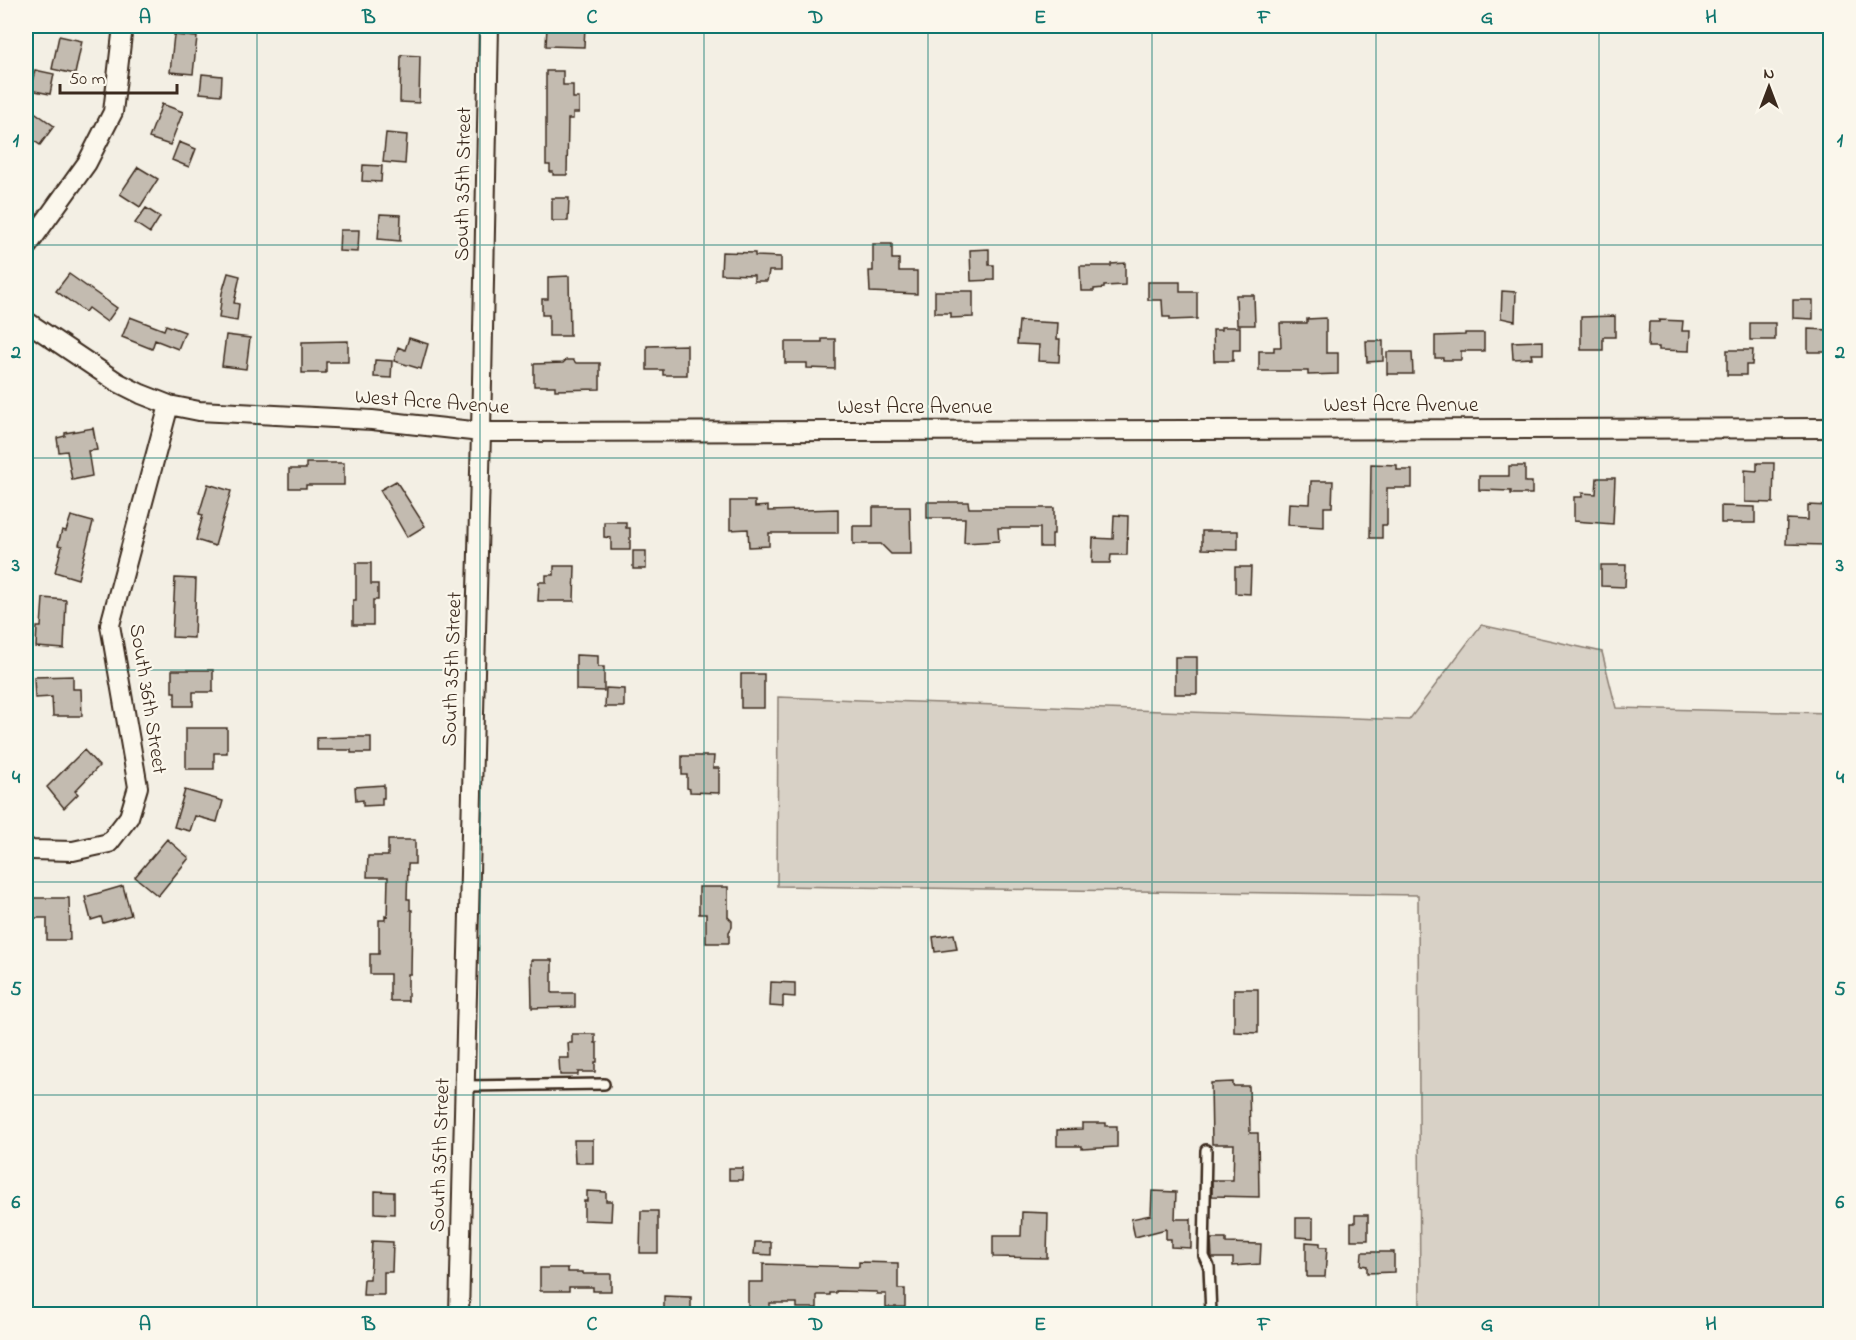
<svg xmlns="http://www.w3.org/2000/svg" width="1856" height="1340" font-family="'Indie Flower',sans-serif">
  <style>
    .green { fill: #d8d1c6; stroke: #8a7e72; stroke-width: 1.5 }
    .building { fill: #c3bbb0; stroke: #3b2a1e; stroke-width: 1.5 }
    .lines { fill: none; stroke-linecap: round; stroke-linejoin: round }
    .lane-casing { stroke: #3b2a1e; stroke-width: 14 }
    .street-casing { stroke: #3b2a1e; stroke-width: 22 }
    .lane { stroke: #fbf7ec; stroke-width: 9 }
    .street { stroke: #fbf7ec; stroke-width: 18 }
    .grid { fill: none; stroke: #0f766e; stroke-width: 1.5; stroke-opacity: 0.55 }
    .labels { text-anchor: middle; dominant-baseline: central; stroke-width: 4.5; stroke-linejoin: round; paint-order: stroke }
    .street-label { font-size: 21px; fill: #3b2a1e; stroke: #fbf7ec }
    .neatline { fill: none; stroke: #0f766e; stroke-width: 2 }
    .grid-label { font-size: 20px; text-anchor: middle; font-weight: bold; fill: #0f766e }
  </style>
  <rect width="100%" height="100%" fill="#f3efe4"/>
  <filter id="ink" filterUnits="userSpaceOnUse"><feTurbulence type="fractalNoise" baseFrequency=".0167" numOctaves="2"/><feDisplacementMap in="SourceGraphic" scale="12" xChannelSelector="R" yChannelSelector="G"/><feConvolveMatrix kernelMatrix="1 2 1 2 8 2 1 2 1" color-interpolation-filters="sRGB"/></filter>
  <g filter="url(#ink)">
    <!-- green -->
    <path class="green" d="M 1481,625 L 1602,652 L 1616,708 L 1830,713 L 1830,1314 L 1420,1314 L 1418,895 L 777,886 L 778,697 L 1409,720 Z"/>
    <!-- building -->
    <path class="building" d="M 547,26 L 585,26 L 584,47 L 546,46 Z
      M 174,35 L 197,37 L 193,74 L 170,72 Z
      M 59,36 L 82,41 L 75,74 L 52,69 Z
      M 401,55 L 420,56 L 419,103 L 400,102 Z
      M 35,70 L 54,74 L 50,94 L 30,90 Z
      M 546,71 L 563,71 L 563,85 L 573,85 L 573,98 L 579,98 L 579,113 L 573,113 L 573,119 L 568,119 L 567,175 L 553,175 L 553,172 L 550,172 L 550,165 L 546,165 Z
      M 202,74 L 222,76 L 221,95 L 200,93 Z
      M 162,104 L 183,112 L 170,145 L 149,138 Z
      M 26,106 L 54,126 L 40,145 L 26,135 Z
      M 386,133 L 407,135 L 405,164 L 383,162 Z
      M 179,142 L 196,149 L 189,167 L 172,160 Z
      M 363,165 L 382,166 L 381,182 L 362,181 Z
      M 138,167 L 158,179 L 140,207 L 120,194 Z
      M 552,198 L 569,198 L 568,221 L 552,221 Z
      M 146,208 L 160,217 L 150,233 L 135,223 Z
      M 380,214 L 401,215 L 400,241 L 378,239 Z
      M 340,230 L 359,230 L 358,252 L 339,251 Z
      M 873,244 L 892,244 L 892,259 L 899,259 L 899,271 L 917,271 L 917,294 L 870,292 L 869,271 L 873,271 Z
      M 989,249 L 989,265 L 994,265 L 994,280 L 971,281 L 970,250 Z
      M 722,252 L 755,253 L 755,256 L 781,257 L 781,271 L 769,271 L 767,281 L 754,281 L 754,275 L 721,274 Z
      M 1125,263 L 1125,285 L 1104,286 L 1104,288 L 1094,289 L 1094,291 L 1081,291 L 1080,266 L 1111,266 L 1111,264 Z
      M 228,273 L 240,276 L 234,303 L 239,304 L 237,321 L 219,318 L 222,293 Z
      M 69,274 L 117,308 L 107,322 L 88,308 L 85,312 L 56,291 Z
      M 569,276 L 570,336 L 549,336 L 549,315 L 542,315 L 542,299 L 548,299 L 548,277 Z
      M 1148,282 L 1180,282 L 1180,292 L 1197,292 L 1197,319 L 1170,320 L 1170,317 L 1163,317 L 1162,300 L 1148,300 Z
      M 935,291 L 973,291 L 973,317 L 951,318 L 951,313 L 935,313 Z
      M 1502,291 L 1516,292 L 1515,321 L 1501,318 Z
      M 1236,295 L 1254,295 L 1255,325 L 1237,325 Z
      M 1793,300 L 1813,300 L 1813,319 L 1793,318 Z
      M 1615,316 L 1615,337 L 1603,337 L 1603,350 L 1581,350 L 1581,317 Z
      M 130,317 L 164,330 L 166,325 L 185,332 L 178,349 L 155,340 L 152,349 L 122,337 Z
      M 1326,318 L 1326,353 L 1338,353 L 1338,374 L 1308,375 L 1308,371 L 1259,371 L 1259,351 L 1274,351 L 1274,347 L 1281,347 L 1280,323 L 1307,323 L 1307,319 Z
      M 1659,320 L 1683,321 L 1682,331 L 1690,331 L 1689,351 L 1659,350 L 1659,347 L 1648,347 L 1649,322 L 1659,322 Z
      M 1019,321 L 1058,323 L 1057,339 L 1060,339 L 1059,362 L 1038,361 L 1039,345 L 1017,344 Z
      M 1750,323 L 1775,323 L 1775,340 L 1750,340 Z
      M 1221,327 L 1240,327 L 1240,350 L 1233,350 L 1233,361 L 1214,361 L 1213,330 L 1221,330 Z
      M 1808,329 L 1830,330 L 1830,352 L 1808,352 Z
      M 1465,333 L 1484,333 L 1484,351 L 1461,351 L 1461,360 L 1443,360 L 1443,358 L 1435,358 L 1435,336 L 1465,335 Z
      M 226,335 L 250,338 L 246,369 L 222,366 Z
      M 409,338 L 428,344 L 421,369 L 394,361 L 398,347 L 405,350 Z
      M 822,339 L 835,339 L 835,369 L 807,368 L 807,363 L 785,363 L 785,342 L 822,342 Z
      M 348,341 L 348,362 L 326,362 L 326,373 L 302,373 L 302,342 Z
      M 1366,341 L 1383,341 L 1383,361 L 1367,362 Z
      M 1543,341 L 1543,354 L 1531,354 L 1532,358 L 1513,359 L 1512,342 Z
      M 687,345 L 687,375 L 663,375 L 663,370 L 647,370 L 647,346 Z
      M 1727,350 L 1753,350 L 1752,365 L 1746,365 L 1746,375 L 1727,375 Z
      M 1387,352 L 1412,352 L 1413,374 L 1387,374 Z
      M 375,360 L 392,361 L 391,378 L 374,377 Z
      M 566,360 L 573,360 L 576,363 L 600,363 L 600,389 L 555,390 L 555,386 L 534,386 L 534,364 L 563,363 Z
      M 93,428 L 97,450 L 88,451 L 92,476 L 72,480 L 67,451 L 59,452 L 57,438 L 65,436 L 65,433 Z
      M 306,463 L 344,463 L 344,485 L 306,485 L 306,488 L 289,488 L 289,469 L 306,469 Z
      M 1757,463 L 1774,463 L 1773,503 L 1745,502 L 1745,470 L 1757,471 Z
      M 1371,464 L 1397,465 L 1397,470 L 1412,470 L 1412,488 L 1387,488 L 1387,525 L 1382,525 L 1382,538 L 1370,538 Z
      M 1509,466 L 1525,466 L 1525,482 L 1532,482 L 1532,494 L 1511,494 L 1511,491 L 1479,490 L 1479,476 L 1509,476 Z
      M 1597,478 L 1615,478 L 1613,524 L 1574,521 L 1574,497 L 1582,497 L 1582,493 L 1596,494 Z
      M 396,481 L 425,526 L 407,537 L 380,490 Z
      M 1311,481 L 1333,481 L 1332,507 L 1324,507 L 1324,527 L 1288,525 L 1289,503 L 1310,504 Z
      M 208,484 L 231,491 L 215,546 L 196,540 L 203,515 L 199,514 Z
      M 730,501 L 755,501 L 755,507 L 768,506 L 768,511 L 838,509 L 838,533 L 769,533 L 769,546 L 749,547 L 748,529 L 730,530 Z
      M 927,502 L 968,502 L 969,508 L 1054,508 L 1054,534 L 1052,534 L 1052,547 L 1040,547 L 1040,528 L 998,528 L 999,541 L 964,543 L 965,518 L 927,518 Z
      M 1808,505 L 1829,506 L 1826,545 L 1786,544 L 1787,519 L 1808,520 Z
      M 1721,506 L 1755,507 L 1755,523 L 1721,523 Z
      M 873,507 L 910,507 L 911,554 L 891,554 L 881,544 L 853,544 L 853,526 L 873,526 Z
      M 1114,515 L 1128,516 L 1127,555 L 1111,555 L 1110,563 L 1092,563 L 1093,538 L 1113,539 Z
      M 71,516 L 93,522 L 78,579 L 55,572 L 62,546 L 58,545 L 62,530 L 66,531 Z
      M 604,522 L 626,522 L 626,528 L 630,528 L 630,550 L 611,550 L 611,538 L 604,537 Z
      M 1202,531 L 1238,531 L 1238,550 L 1202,549 Z
      M 633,551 L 646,551 L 646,569 L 633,569 Z
      M 356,563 L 371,563 L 371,584 L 378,584 L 378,600 L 373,600 L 373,625 L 353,625 L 353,600 L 356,600 Z
      M 1601,565 L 1626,565 L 1625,587 L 1601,586 Z
      M 554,566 L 575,566 L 574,601 L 538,601 L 539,582 L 546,582 L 546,575 L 554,575 Z
      M 1235,567 L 1251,567 L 1250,594 L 1235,593 Z
      M 175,578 L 196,579 L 194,638 L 172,637 Z
      M 43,598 L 66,600 L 64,649 L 36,647 L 37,627 L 41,627 Z
      M 576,655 L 598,656 L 598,667 L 604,667 L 604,691 L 576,690 Z
      M 1175,657 L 1197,657 L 1197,694 L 1175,694 Z
      M 172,670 L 213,670 L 213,692 L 193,692 L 193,706 L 175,706 L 175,692 L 172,692 Z
      M 741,674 L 764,674 L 764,708 L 741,708 Z
      M 73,676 L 73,689 L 81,689 L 82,716 L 53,716 L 52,697 L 35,698 L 34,677 Z
      M 606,688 L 624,689 L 624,707 L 605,707 Z
      M 186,728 L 227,728 L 227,753 L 214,753 L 214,769 L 186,769 Z
      M 351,737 L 371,737 L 371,753 L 351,753 L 351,750 L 317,750 L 317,738 Z
      M 84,750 L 99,766 L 75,791 L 78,794 L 64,808 L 47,787 Z
      M 682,756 L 714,756 L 713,768 L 719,768 L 719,793 L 690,792 L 690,789 L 687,788 L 687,775 L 682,775 Z
      M 384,785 L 384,798 L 382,798 L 382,805 L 363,806 L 363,800 L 356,801 L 355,787 Z
      M 185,790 L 223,801 L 217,822 L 195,816 L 190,831 L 174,827 Z
      M 167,839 L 189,858 L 158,896 L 135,877 Z
      M 388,840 L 415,840 L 415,864 L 408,864 L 407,899 L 410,899 L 410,910 L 412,910 L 411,974 L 408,974 L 408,1001 L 390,1001 L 390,974 L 370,974 L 370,954 L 379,954 L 379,920 L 385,920 L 385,916 L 387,917 L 388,877 L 367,877 L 368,856 L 388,856 Z
      M 123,886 L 131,915 L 103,923 L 101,917 L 91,920 L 85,897 Z
      M 699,887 L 728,887 L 728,917 L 732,921 L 732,927 L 729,932 L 729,943 L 706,943 L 706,914 L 699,914 Z
      M 26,898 L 69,898 L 70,940 L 47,940 L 47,918 L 26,918 Z
      M 954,934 L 957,949 L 935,952 L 933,937 Z
      M 531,960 L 552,960 L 552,993 L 575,993 L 575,1007 L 532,1008 Z
      M 771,982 L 795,983 L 795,997 L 783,996 L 783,1007 L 770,1006 Z
      M 1234,989 L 1258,989 L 1258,1033 L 1234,1032 Z
      M 572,1034 L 595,1034 L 595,1043 L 597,1043 L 597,1062 L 595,1062 L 595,1072 L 578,1072 L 578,1075 L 560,1075 L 559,1058 L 569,1058 L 568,1043 L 572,1043 Z
      M 1233,1082 L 1233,1086 L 1249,1086 L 1250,1133 L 1258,1133 L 1259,1197 L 1212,1196 L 1212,1180 L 1233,1180 L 1234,1144 L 1212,1144 L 1211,1083 Z
      M 1082,1123 L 1106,1123 L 1106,1126 L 1117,1126 L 1117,1147 L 1082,1149 L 1082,1146 L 1057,1146 L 1057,1130 L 1082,1129 Z
      M 574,1140 L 593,1140 L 593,1163 L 575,1163 Z
      M 729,1168 L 743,1168 L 742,1180 L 729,1180 Z
      M 375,1191 L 394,1192 L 394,1214 L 375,1213 Z
      M 587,1191 L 606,1192 L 606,1201 L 612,1201 L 611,1221 L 584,1220 L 584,1201 L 587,1201 Z
      M 1152,1191 L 1176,1192 L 1175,1219 L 1191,1219 L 1191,1248 L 1171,1247 L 1171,1239 L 1166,1239 L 1166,1229 L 1135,1237 L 1131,1219 L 1151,1215 Z
      M 641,1211 L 658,1211 L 658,1253 L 640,1253 Z
      M 1022,1212 L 1048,1213 L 1047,1258 L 993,1257 L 993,1236 L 1021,1236 Z
      M 1355,1215 L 1368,1215 L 1368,1240 L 1351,1240 L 1351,1223 L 1355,1223 Z
      M 1296,1218 L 1313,1218 L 1313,1238 L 1296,1237 Z
      M 1211,1239 L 1226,1239 L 1226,1243 L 1261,1244 L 1260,1264 L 1233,1266 L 1233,1258 L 1212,1258 Z
      M 372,1241 L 393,1242 L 392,1272 L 384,1272 L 384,1295 L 363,1295 L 364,1279 L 370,1279 Z
      M 755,1242 L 771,1242 L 771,1255 L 754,1254 Z
      M 1306,1242 L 1320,1243 L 1320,1247 L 1327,1247 L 1325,1277 L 1307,1277 L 1307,1272 L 1306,1272 Z
      M 1362,1252 L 1394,1252 L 1394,1272 L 1367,1273 L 1367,1266 L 1361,1265 Z
      M 859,1262 L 898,1263 L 898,1289 L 905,1289 L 905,1307 L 886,1307 L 886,1294 L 877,1294 L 877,1292 L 836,1291 L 836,1293 L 830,1293 L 830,1295 L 817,1295 L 817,1308 L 797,1308 L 797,1303 L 770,1303 L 770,1310 L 748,1310 L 748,1282 L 763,1282 L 763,1264 L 859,1267 Z
      M 540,1268 L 568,1268 L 568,1272 L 583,1272 L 583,1274 L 611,1274 L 611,1291 L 593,1291 L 593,1287 L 569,1287 L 569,1291 L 540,1291 Z
      M 664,1296 L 691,1297 L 691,1314 L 664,1314 Z"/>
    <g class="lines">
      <!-- lane casing -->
      <g class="lane-casing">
        <path id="lane" d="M 465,1086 L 604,1084
          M 1206,1150 L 1204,1256 L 1209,1267 L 1211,1314"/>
      </g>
      <!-- street casing -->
      <g class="street-casing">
        <path id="street" d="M 26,248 L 87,163 L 113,112 L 123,26
          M 26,321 L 117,382 L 141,394 L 169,405 L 199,411 L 372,420 L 481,432 L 1830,428
          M 26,847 L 31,850 L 73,851 L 109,843 L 129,817 L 138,787 L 110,625 L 169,405
          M 459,1314 L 481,432 L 489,26"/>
      </g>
      <!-- lane -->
      <use href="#lane" class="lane"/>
      <!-- street -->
      <use href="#street" class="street"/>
    </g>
  </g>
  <!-- grid -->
  <path class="grid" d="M 257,26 L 257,1314M 480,26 L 480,1314M 704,26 L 704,1314M 928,26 L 928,1314M 1152,26 L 1152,1314M 1376,26 L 1376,1314M 1599,26 L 1599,1314M 26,245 L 1830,245M 26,458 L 1830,458M 26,670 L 1830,670M 26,882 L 1830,882M 26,1095 L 1830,1095"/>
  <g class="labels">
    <!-- street labels -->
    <g class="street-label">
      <text transform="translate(464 184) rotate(-89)">South 35th Street</text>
      <text transform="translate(432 403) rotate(4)">West Acre Avenue</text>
      <text x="1401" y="406">West Acre Avenue</text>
      <text x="915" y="408">West Acre Avenue</text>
      <text transform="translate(453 669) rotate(-88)">South 35th Street</text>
      <text transform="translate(147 699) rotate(81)">South 36th Street</text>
      <text transform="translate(441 1155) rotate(-88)">South 35th Street</text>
    </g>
  </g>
  <!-- margin -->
  <rect width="1856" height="1340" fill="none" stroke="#fbf7ec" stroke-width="66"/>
  <!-- north arrow -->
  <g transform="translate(1769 87)" stroke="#fbf7ec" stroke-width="4.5" paint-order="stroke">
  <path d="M0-4.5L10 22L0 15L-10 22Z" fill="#3b2a1e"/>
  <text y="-9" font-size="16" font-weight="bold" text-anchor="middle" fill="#3b2a1e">N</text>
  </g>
  <!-- scale -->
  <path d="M60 84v9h117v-9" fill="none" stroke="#3b2a1e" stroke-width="3"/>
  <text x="69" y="84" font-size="18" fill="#3b2a1e" stroke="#fbf7ec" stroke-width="4.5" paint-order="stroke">50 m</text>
  <rect x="33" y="33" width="1790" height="1274" class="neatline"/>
  <g class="grid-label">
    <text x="145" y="23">A</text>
    <text x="369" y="23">B</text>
    <text x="592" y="23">C</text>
    <text x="816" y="23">D</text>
    <text x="1040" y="23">E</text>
    <text x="1264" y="23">F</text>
    <text x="1487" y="23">G</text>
    <text x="1711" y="23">H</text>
    <text x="16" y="146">1</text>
    <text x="1840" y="146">1</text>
    <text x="16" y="358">2</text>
    <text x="1840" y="358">2</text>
    <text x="16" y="571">3</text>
    <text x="1840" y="571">3</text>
    <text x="16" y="783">4</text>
    <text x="1840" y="783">4</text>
    <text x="16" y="995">5</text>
    <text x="1840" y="995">5</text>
    <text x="16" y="1208">6</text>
    <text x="1840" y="1208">6</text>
    <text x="145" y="1330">A</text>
    <text x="369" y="1330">B</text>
    <text x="592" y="1330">C</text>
    <text x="816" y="1330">D</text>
    <text x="1040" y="1330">E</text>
    <text x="1264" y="1330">F</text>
    <text x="1487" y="1330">G</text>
    <text x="1711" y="1330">H</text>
  </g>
</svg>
